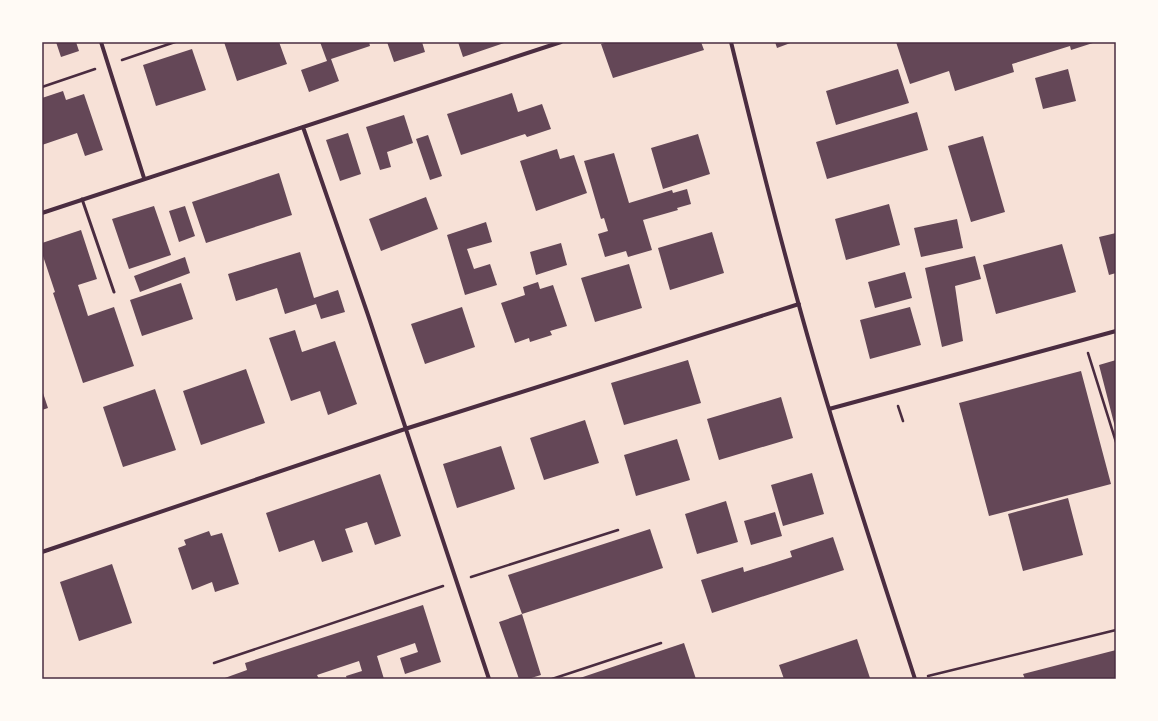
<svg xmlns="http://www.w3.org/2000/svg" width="1158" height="721" font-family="'Space Grotesk',sans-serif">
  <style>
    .building { fill: #644757 }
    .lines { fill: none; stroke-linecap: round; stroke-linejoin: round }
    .path { stroke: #4a2c40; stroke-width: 2.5 }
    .service { stroke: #4a2c40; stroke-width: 3 }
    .minor { stroke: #4a2c40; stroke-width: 4 }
    .neatline { fill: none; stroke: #4a2c40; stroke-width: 1.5 }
  </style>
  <rect width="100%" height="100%" fill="#f7e1d7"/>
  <!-- building -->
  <path class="building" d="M 56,42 L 76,42 L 79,51 L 61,57 Z
    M 224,42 L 279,42 L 287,64 L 237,81 Z
    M 320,42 L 369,42 L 370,46 L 331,59 L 339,81 L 309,92 L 301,70 L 327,61 Z
    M 387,42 L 422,42 L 425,52 L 394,62 Z
    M 458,42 L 507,42 L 463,57 Z
    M 608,42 L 701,42 L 704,50 L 613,78 L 601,44 Z
    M 775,42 L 793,42 L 777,48 Z
    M 896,42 L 1096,42 L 1071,50 L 1070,46 L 1012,64 L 1014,72 L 955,91 L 949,71 L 910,84 Z
    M 192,49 L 206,90 L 156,106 L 143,65 Z
    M 898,69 L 909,103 L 836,125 L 826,91 Z
    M 1068,69 L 1076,101 L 1043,109 L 1035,78 Z
    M 63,91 L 66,100 L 84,94 L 103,150 L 85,156 L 77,133 L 42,145 L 42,98 Z
    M 512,93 L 518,112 L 542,104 L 551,129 L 527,137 L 525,134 L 461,155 L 447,114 Z
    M 917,112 L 928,150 L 827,179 L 816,142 Z
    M 404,115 L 413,143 L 387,152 L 391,167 L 380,170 L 366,127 Z
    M 348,133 L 361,174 L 340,181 L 326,140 Z
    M 698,134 L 710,174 L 663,189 L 651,148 Z
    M 428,135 L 442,176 L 430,180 L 416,139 Z
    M 983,136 L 1005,212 L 971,222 L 948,146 Z
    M 557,149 L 560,159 L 574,155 L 587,193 L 536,211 L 520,161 Z
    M 614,153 L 629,203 L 672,190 L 673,193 L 687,189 L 691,204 L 677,208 L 678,210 L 643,220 L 652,250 L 628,257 L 626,251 L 605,257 L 598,234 L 608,231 L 604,218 L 601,219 L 584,161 Z
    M 279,173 L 292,215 L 206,243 L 192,202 Z
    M 426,197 L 438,229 L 381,251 L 369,219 Z
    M 889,204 L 900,245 L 846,260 L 835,219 Z
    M 154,206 L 171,255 L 129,269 L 112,219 Z
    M 185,206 L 195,236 L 179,242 L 169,211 Z
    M 957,219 L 963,248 L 921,257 L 914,228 Z
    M 486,222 L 492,242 L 467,249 L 474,269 L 490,264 L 497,285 L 465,295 L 447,235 Z
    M 81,230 L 97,279 L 78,285 L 88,316 L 114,307 L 134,366 L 83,383 L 53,293 L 55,292 L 42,253 L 42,243 Z
    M 712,232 L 724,273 L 670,290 L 658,248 Z
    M 1116,233 L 1116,273 L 1109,275 L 1099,237 Z
    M 561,243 L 567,265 L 536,275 L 530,252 Z
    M 1062,244 L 1076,292 L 996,314 L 983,265 Z
    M 300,252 L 314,298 L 338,290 L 345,312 L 321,319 L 316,304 L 285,314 L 277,288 L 236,301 L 228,274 Z
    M 975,256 L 981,279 L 955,286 L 963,341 L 942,347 L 925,268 Z
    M 185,257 L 190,273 L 140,292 L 134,276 Z
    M 629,264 L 642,308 L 595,322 L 581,278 Z
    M 905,272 L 912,298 L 875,308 L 868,282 Z
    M 538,282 L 540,289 L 553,285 L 567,326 L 550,331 L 552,335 L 530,342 L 529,338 L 515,343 L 501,303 L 525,295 L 523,287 Z
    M 181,283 L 193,319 L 142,336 L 130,300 Z
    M 462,307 L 475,347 L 425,364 L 411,324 Z
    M 910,307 L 921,345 L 870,359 L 860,320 Z
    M 295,330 L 302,352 L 335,341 L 357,404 L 328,415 L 320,391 L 291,401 L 269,338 Z
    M 688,360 L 701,403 L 624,425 L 611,383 Z
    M 1116,360 L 1116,427 L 1115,427 L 1099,365 Z
    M 246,369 L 265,423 L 201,445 L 183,391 Z
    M 1081,371 L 1111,484 L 989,516 L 959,403 Z
    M 155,389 L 176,450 L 123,467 L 103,407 Z
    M 42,390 L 48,408 L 42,410 Z
    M 781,397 L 793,438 L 719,460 L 707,419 Z
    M 585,420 L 599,463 L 544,480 L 530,438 Z
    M 677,439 L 690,480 L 636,496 L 624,455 Z
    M 501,446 L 515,489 L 457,508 L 443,464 Z
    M 812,473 L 824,514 L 783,526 L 771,485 Z
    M 380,474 L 401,536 L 375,545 L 367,522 L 345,529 L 353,552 L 322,562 L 314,540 L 279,552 L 266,513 Z
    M 1068,498 L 1083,555 L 1023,571 L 1008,514 Z
    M 726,501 L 738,542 L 697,554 L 685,514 Z
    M 775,512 L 782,536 L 751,545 L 744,521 Z
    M 650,529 L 663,568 L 522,614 L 508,575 Z
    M 209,531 L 211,536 L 222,533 L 239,584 L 215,592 L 212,582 L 192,590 L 178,548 L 186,545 L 184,540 Z
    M 833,537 L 844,570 L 712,613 L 701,580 L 743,567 L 744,572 L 792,557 L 790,551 Z
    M 112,564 L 132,623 L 79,641 L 60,582 Z
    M 423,605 L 441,662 L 405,674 L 400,658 L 418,652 L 415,643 L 377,656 L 384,679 L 347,679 L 346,676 L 362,671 L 359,661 L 317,675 L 319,679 L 222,679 L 247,670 L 245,663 Z
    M 522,614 L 541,675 L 528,679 L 519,679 L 499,622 Z
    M 857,639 L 870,678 L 784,679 L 779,665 Z
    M 684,643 L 696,679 L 577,679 L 639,658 Z
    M 1116,650 L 1116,679 L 1025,679 L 1023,674 Z"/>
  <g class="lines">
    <!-- path -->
    <path class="path" d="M 122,60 L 175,42
      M 42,87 L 95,69
      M 1088,353 L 1116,442
      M 898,406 L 903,421
      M 471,577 L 618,530
      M 214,663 L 443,586
      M 928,676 L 1116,630
      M 552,679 L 661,643"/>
    <!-- service -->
    <path class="service" d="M 82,199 L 114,292"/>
    <!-- minor -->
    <path class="minor" d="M 101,42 L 144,178
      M 731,42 C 761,165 792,288 829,409 C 856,499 886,589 915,679
      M 303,127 L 368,315 L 489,679
      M 42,213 L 561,42
      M 829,409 L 1116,331
      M 42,552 L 405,429 L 799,304"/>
  </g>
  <!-- border -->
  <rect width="1158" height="721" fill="none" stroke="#fffaf5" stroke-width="86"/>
  <rect x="43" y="43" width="1072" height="635" class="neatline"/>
</svg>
